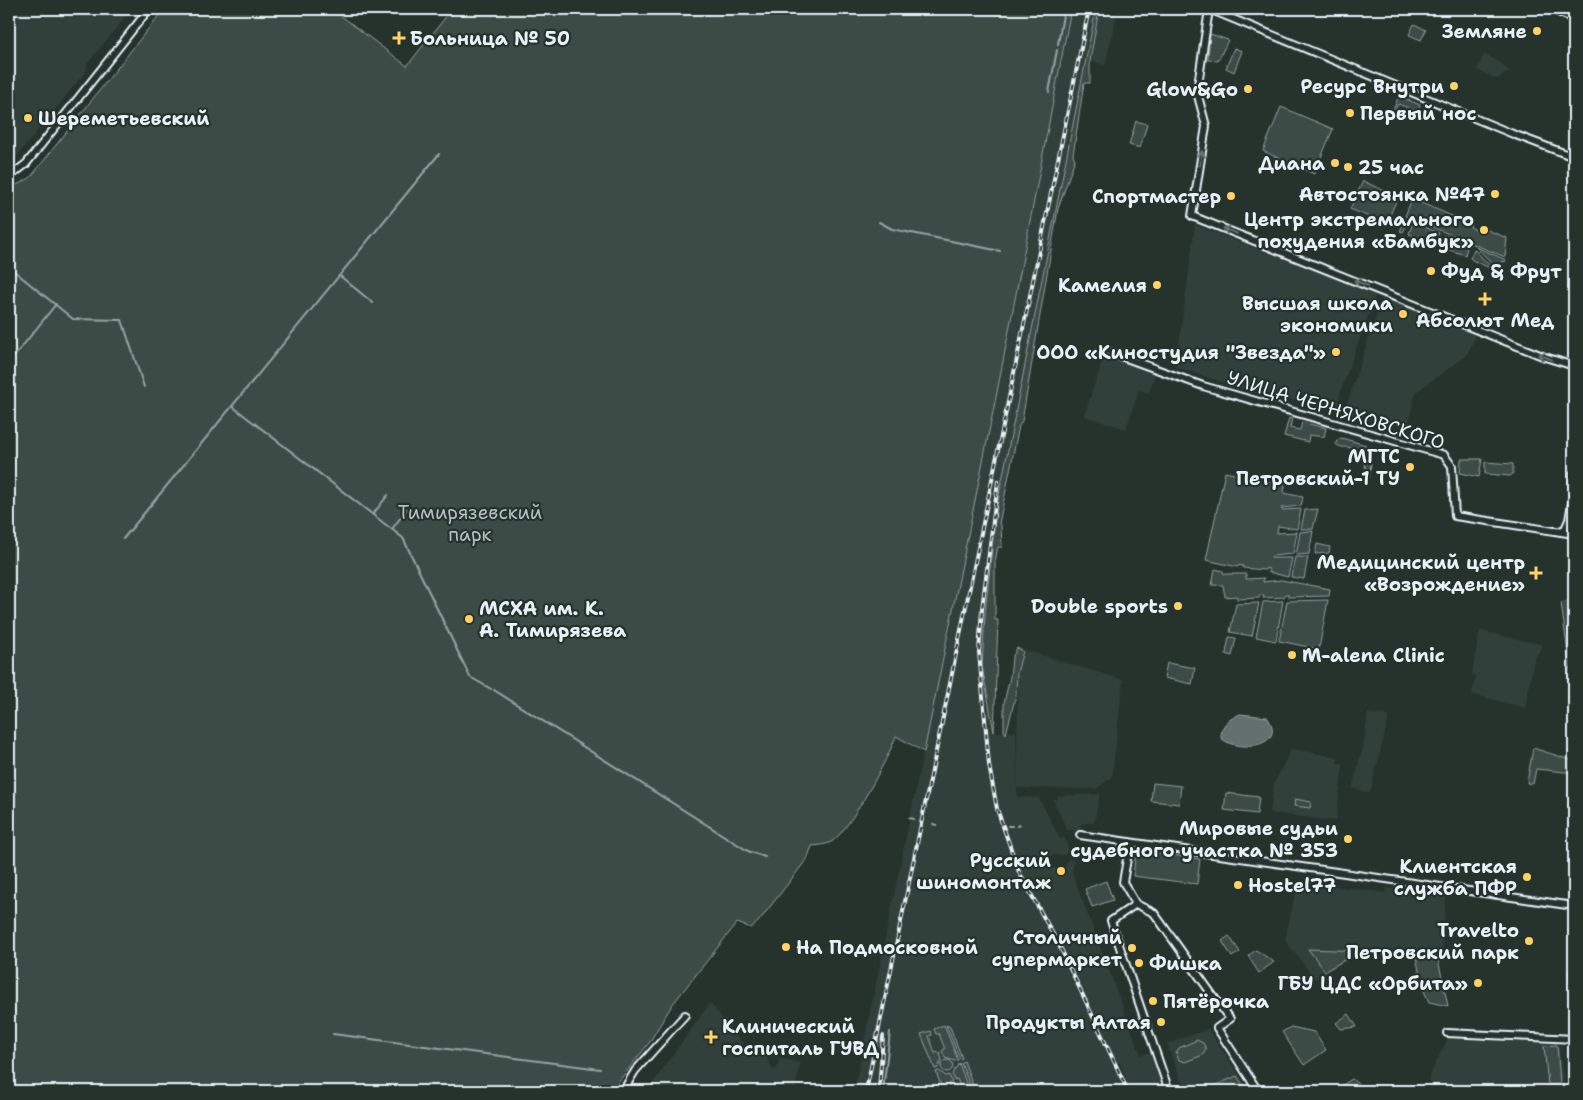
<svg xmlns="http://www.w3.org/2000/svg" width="1583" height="1100" font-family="'Shantell Sans',sans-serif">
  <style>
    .built { fill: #333f3a }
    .green { fill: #3e4b47; stroke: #939ea0 }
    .water { fill: #636f6d; stroke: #98a3a5 }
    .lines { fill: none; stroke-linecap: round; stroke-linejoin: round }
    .stream { stroke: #98a3a5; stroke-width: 2 }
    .minor-casing { stroke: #e8f1f8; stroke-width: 10 }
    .tertiary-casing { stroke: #e8f1f8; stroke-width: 11 }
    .minor { stroke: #26332d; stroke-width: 6 }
    .tertiary { stroke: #26332d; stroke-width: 8 }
    .rail-casing { stroke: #e8f1f8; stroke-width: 4 }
    .rail { stroke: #26332d; stroke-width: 2; stroke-dasharray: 5.5; stroke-linecap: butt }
    .oneway { stroke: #6a7674 }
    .poi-dot { fill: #ffd166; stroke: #26332d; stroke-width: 2 }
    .labels { text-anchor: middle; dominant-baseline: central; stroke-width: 4.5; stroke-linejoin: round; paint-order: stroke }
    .poi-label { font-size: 19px; font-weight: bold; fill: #e8f1f8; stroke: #26332d; text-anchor: end }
    .street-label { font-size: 19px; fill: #e8f1f8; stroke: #26332d }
    .park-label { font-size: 19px; fill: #b5bfc3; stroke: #26332d }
  </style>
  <rect width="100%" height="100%" fill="#26332d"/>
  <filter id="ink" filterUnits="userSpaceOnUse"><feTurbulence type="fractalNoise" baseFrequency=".02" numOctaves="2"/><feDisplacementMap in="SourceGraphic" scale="10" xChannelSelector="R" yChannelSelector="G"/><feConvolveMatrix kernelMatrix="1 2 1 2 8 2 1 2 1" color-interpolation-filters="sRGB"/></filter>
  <g filter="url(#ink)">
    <!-- built -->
    <path class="built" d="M 9,9 L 132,9 L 87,64 L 86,71 L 9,166 Z
      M 1071,9 L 1096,9 L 1034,319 L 991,563 L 985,614 L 994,732 L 1016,732 L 1017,797 L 1039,798 L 1060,839 L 1064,837 L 1069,850 L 1065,855 L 1036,856 L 1035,853 L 1029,853 L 1030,863 L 1037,862 L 1039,867 L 1064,869 L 1068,859 L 1074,861 L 1072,873 L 1141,1055 L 1152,1052 L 1165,1091 L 1130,1091 L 1120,1062 L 1118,1063 L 1129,1091 L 854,1091 L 998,387 Z
      M 1099,9 L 1118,9 L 1105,65 L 1090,61 Z
      M 1484,54 L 1499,62 L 1509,71 L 1497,79 L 1477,70 Z
      M 1195,225 L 1376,294 L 1341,390 L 1337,409 L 1253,392 L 1176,367 Z
      M 1383,296 L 1477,333 L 1466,356 L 1416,392 L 1407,428 L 1343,415 Z
      M 1104,356 L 1155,374 L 1149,393 L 1139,390 L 1126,429 L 1084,416 Z
      M 1480,631 L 1543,645 L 1534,660 L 1525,708 L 1472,694 L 1476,675 L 1472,674 Z
      M 1024,650 L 1123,680 L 1112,777 L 1096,789 L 1017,788 L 1018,673 Z
      M 1368,713 L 1389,716 L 1370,793 L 1352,788 L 1364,743 Z
      M 1291,749 L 1338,757 L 1337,763 L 1343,764 L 1336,821 L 1270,813 L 1274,784 Z
      M 1100,794 L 1094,823 L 1081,823 L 1080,830 L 1067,830 L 1053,799 L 1058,799 L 1058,796 Z
      M 1298,881 L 1385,893 L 1386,888 L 1446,896 L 1442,956 L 1360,953 L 1315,979 L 1285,940 Z
      M 710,1003 L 746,1048 L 765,1054 L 773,1070 L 777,1068 L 780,1058 L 800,1063 L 795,1091 L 647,1091 Z
      M 1208,1029 L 1250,1091 L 1185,1091 L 1167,1044 Z
      M 1448,1038 L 1558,1043 L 1564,1087 L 1533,1091 L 1432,1091 L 1429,1077 Z"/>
    <!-- green -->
    <path class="green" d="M 164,9 L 332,9 L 407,66 L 452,9 L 1071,9 L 998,387 L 924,752 L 896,736 C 888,759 852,825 834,840 C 828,845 820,845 812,846 L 807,859 L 759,921 L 751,928 L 737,923 L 672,1005 L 649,1043 L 611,1091 L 9,1091 L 9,189 L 30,178 Z
      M 1096,9 L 1099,9 L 1090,61 L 1090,83 L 1084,83 L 1073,155 L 1075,159 L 1058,209 L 1022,421 L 1019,426 L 999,524 L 1001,525 L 1002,547 L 998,547 L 995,562 L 995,620 L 998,620 L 994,732 L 982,666 L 985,614 L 996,510 Z
      M 1414,24 L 1426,30 L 1421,40 L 1409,35 Z
      M 1210,34 L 1228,40 L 1218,61 L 1208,60 Z
      M 1234,48 L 1242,51 L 1234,72 L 1226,68 Z
      M 1399,96 L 1420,105 L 1418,112 L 1398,104 L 1395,111 L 1393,110 Z
      M 1281,107 L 1333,129 L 1314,174 L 1263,151 Z
      M 1136,121 L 1147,124 L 1140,148 L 1129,145 Z
      M 1363,181 L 1398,197 L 1386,224 L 1350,209 Z
      M 1412,199 L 1471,224 L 1470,227 L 1478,231 L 1480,227 L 1507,238 L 1505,257 L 1405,216 Z
      M 1406,219 L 1439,233 L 1434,244 L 1409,234 L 1412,225 L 1408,223 L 1403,232 L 1400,231 Z
      M 1443,235 L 1468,244 L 1465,255 L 1440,247 Z
      M 1476,247 L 1506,260 L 1505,262 L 1502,261 L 1497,268 Z
      M 1474,249 L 1494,270 L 1472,260 L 1470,258 Z
      M 1289,418 L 1292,419 L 1290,428 L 1300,430 L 1302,422 L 1326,428 L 1324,437 L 1309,435 L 1308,442 L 1284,436 Z
      M 1342,438 L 1366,445 L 1364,460 L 1371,463 L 1369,479 C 1366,469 1363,453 1351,448 C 1345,446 1341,449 1336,444 L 1337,440 Z
      M 1461,459 L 1482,459 L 1479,477 L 1460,473 Z
      M 1485,462 L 1513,464 L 1513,474 L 1510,476 L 1485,474 Z
      M 1225,472 L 1285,485 L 1284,493 L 1303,497 L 1301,506 L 1281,508 L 1282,510 L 1301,509 L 1297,529 L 1278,526 L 1277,533 L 1297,532 L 1293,554 L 1272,556 L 1271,558 L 1292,558 L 1288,577 L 1268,572 L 1269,569 L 1266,568 L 1265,570 L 1243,568 L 1243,566 L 1239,565 L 1238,567 L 1206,560 Z
      M 1318,509 L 1313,529 L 1301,529 L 1305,510 Z
      M 1313,531 L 1309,554 L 1296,555 L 1300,532 Z
      M 1317,544 L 1330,547 L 1329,553 L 1315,554 Z
      M 1295,557 L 1308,557 L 1304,579 L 1291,577 Z
      M 1215,569 L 1223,571 L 1224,574 L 1246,574 L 1246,579 L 1264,578 L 1263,582 L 1281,580 L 1330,589 L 1329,596 L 1288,597 L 1288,594 L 1285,594 L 1284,597 L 1263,598 L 1264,595 L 1260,595 L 1259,598 L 1237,599 L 1237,596 L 1225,597 L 1223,585 L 1212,585 Z
      M 1328,600 L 1319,649 L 1279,641 L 1287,601 Z
      M 1574,600 L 1574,691 L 1573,691 L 1561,603 Z
      M 1283,601 L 1276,641 L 1256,637 L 1263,602 Z
      M 1259,603 L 1252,636 L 1230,632 L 1236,604 Z
      M 1229,637 L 1236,638 L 1232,656 L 1226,654 Z
      M 1017,648 L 1023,651 L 1017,673 L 1016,695 L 1006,734 L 1004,731 L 1004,703 L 1010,677 L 1012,658 Z
      M 1167,663 L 1195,668 L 1192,684 L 1164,678 Z
      M 1533,748 L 1574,761 L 1574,773 L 1536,769 L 1533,784 L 1527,783 Z
      M 1153,783 L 1181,786 L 1179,804 L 1151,801 Z
      M 1226,793 L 1259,797 L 1257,814 L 1224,810 Z
      M 1295,799 L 1311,802 L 1310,808 L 1294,806 Z
      M 1136,850 L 1200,859 L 1197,884 L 1133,876 Z
      M 1106,881 L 1113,900 L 1092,907 L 1085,889 Z
      M 1229,936 L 1240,952 L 1232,957 L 1222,941 Z
      M 1308,949 L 1360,951 L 1325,971 Z
      M 1256,950 L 1274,962 L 1259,973 L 1248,956 Z
      M 1416,957 L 1438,959 L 1448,1006 L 1429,1002 L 1423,989 Z
      M 1568,971 L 1574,971 L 1574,996 L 1571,997 Z
      M 1349,1014 L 1357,1027 L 1341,1029 L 1336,1023 Z
      M 944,1025 L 958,1060 L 955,1061 L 945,1058 L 942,1051 L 945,1049 L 939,1034 L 936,1034 L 934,1029 Z
      M 946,1025 L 950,1027 L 962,1058 L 960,1059 Z
      M 1291,1027 L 1314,1032 L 1326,1050 L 1304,1065 L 1282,1032 Z
      M 931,1031 L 932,1035 L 929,1036 L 935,1053 L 939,1052 L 942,1059 L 938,1068 L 935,1069 L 921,1034 Z
      M 1197,1040 L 1203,1043 L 1206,1049 L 1203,1055 L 1185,1062 L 1179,1060 L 1176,1053 L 1179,1048 Z
      M 1557,1045 L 1560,1084 L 1548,1085 L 1544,1046 Z
      M941 1066a6 6 0 1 1 12 0a6 6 0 1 1-12 0Z
      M 964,1061 L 975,1091 L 972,1091 L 961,1063 Z
      M 959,1063 L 969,1091 L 962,1091 L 957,1079 L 954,1080 L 952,1074 Z
      M 939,1071 L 946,1076 L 949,1075 L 952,1082 L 948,1084 L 951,1091 L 943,1091 L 936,1072 Z
      M 1237,1076 L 1247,1091 L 1202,1091 Z
      M 1352,1079 L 1361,1087 L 1354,1091 L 1333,1091 Z"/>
    <!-- water -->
    <path class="water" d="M 1240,714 L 1267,717 C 1289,746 1238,754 1221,738 C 1221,724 1228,720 1240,714 Z"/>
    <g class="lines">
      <!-- stream -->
      <path class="stream" d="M 1058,44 L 1064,9
        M 1049,92 L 1057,50
        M 879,222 L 892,229 L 1000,251
        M 9,267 L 73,319 L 122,320 L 144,387
        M 340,276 L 373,303
        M 9,363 L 56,304
        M 232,406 L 403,538 L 470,677 L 491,689
        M 373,514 L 388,495
        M 392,529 L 407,509
        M 123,539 L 439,154
        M 494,690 L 748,851 L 765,857
        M 909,818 L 914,819
        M 933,824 L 937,825
        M 1008,826 L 1012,826
        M 1017,826 L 1019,825
        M 333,1034 L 600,1069
        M 883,1091 L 890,1032"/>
      <!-- minor casing -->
      <g class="minor-casing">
        <path id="minor" d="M 1209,9 L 1197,92 L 1206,126 L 1192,216 L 1545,357 L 1574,366
          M 1209,9 L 1513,134 L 1574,157
          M 1551,9 L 1574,19
          M 9,177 L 26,164 L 149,9
          M 1104,350 L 1203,386 L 1444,455 L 1452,466 L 1455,516 L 1574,534
          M 1560,531 L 1565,529 L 1569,520 L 1573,497
          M 1080,835 L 1574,906
          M 1130,842 L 1123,882 L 1136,904
          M 1136,904 L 1154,913 L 1226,1014 L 1230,1019 L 1217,1028 L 1258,1091
          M 1136,904 L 1111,921 L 1169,1091
          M 1447,1033 L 1574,1039
          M 623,1091 L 635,1071 L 685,1015"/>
      </g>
      <!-- tertiary casing -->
      <g class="tertiary-casing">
        <path id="tertiary" d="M 1574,474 L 1574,501"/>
      </g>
      <!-- minor -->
      <use href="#minor" class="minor"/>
      <!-- tertiary -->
      <use href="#tertiary" class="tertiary"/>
      <!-- rail casing -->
      <g class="rail-casing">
        <path id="rail" d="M 998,481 L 982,609 L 979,652 L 989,765 L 997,809 L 1019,872 L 1062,951 L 1128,1091
          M 866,1091 L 1089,9
          M 879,1091 L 883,1036"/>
      </g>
      <!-- rail -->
      <use href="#rail" class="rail"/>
    </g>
    <!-- one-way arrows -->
    <defs><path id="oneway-shaft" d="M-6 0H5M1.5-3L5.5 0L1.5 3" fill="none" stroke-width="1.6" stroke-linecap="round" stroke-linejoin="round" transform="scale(1.25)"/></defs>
    <g class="oneway">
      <use href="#oneway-shaft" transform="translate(1201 158) rotate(-82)"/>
      <use href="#oneway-shaft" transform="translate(1230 231) rotate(-159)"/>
      <use href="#oneway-shaft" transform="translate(1361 283) rotate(-158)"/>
      <use href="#oneway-shaft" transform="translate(1545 357) rotate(-159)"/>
    </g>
  </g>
  <!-- markers -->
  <g class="poi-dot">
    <circle cx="1537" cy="31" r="5"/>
    <path d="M396.5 30.5h5v5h5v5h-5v5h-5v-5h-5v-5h5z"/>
    <circle cx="1454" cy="86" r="5"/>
    <circle cx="1248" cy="89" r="5"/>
    <circle cx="1350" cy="113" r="5"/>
    <circle cx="28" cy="118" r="5"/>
    <circle cx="1335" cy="163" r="5"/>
    <circle cx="1348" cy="167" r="5"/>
    <circle cx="1495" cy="194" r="5"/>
    <circle cx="1231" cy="196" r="5"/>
    <circle cx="1484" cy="230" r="5"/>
    <circle cx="1431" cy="271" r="5"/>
    <circle cx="1157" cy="285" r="5"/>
    <path d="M1482.5 291.5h5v5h5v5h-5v5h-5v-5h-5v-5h5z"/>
    <circle cx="1403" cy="314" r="5"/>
    <circle cx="1336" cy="352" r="5"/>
    <circle cx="1410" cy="467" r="5"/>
    <path d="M1533.5 565.5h5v5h5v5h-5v5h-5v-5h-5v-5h5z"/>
    <circle cx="1178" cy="606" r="5"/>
    <circle cx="469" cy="619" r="5"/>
    <circle cx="1292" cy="655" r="5"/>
    <circle cx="1348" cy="839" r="5"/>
    <circle cx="1061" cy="871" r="5"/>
    <circle cx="1527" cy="877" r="5"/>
    <circle cx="1238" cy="885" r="5"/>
    <circle cx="1529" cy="941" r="5"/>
    <circle cx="786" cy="947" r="5"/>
    <circle cx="1132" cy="948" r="5"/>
    <circle cx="1139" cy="963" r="5"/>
    <circle cx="1478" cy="983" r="5"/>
    <circle cx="1153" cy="1001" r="5"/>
    <circle cx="1161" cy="1022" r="5"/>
    <path d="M708.5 1029.5h5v5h5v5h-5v5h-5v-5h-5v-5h5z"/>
  </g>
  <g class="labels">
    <!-- poi labels -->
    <g class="poi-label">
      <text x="1527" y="31">Земляне</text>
      <text x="410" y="38" text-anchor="start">Больница № 50</text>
      <text x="1444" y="86">Ресурс Внутри</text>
      <text x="1238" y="89">Glow&amp;Go</text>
      <text x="1360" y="113" text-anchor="start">Первый нос</text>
      <text x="38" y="118" text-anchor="start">Шереметьевский</text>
      <text x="1325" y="163">Диана</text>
      <text x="1358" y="167" text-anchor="start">25 час</text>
      <text x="1485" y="194">Автостоянка №47</text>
      <text x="1221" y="196">Спортмастер</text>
      <text x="1474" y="219">Центр экстремального<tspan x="1474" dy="22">похудения «Бамбук»</tspan></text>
      <text x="1441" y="271" text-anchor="start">Фуд &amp; Фрут</text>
      <text x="1147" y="285">Камелия</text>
      <text x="1393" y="303">Высшая школа<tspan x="1393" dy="22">экономики</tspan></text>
      <text x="1485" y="320" text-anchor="middle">Абсолют Мед</text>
      <text x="1326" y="352">ООО «Киностудия "Звезда"»</text>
      <text x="1400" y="456">МГТС<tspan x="1400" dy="22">Петровский-1 ТУ</tspan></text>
      <text x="1525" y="562">Медицинский центр<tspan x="1525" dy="22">«Возрождение»</tspan></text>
      <text x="1168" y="606">Double sports</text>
      <text x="479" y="608" text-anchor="start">МСХА им. К.<tspan x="479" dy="22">А. Тимирязева</tspan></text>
      <text x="1302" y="655" text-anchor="start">M-alena Clinic</text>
      <text x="1338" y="828">Мировые судьи<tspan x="1338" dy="22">судебного участка № 353</tspan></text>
      <text x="1051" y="860">Русский<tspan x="1051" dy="22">шиномонтаж</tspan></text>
      <text x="1517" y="866">Клиентская<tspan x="1517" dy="22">служба ПФР</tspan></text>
      <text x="1248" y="885" text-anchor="start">Hostel77</text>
      <text x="1519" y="930">Travelto<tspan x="1519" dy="22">Петровский парк</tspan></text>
      <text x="1122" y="937">Столичный<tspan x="1122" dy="22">супермаркет</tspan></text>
      <text x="796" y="947" text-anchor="start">На Подмосковной</text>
      <text x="1149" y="963" text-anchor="start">Фишка</text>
      <text x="1468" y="983">ГБУ ЦДС «Орбита»</text>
      <text x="1163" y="1001" text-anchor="start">Пятёрочка</text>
      <text x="1151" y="1022">Продукты Алтая</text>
      <text x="722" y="1026" text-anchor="start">Клинический<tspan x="722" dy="22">госпиталь ГУВД</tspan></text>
    </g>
    <!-- street labels -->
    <g class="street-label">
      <text transform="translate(1336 410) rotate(17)">УЛИЦА ЧЕРНЯХОВСКОГО</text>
    </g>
    <!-- park labels -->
    <g class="park-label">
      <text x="470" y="512">Тимирязевский<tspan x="470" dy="22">парк</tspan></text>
    </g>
  </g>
  <!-- margin -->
  <rect width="1583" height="1100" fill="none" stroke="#26332d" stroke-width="30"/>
  <rect x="15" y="15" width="1553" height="1070" fill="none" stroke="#e8f1f8" stroke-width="2" filter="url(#ink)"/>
</svg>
